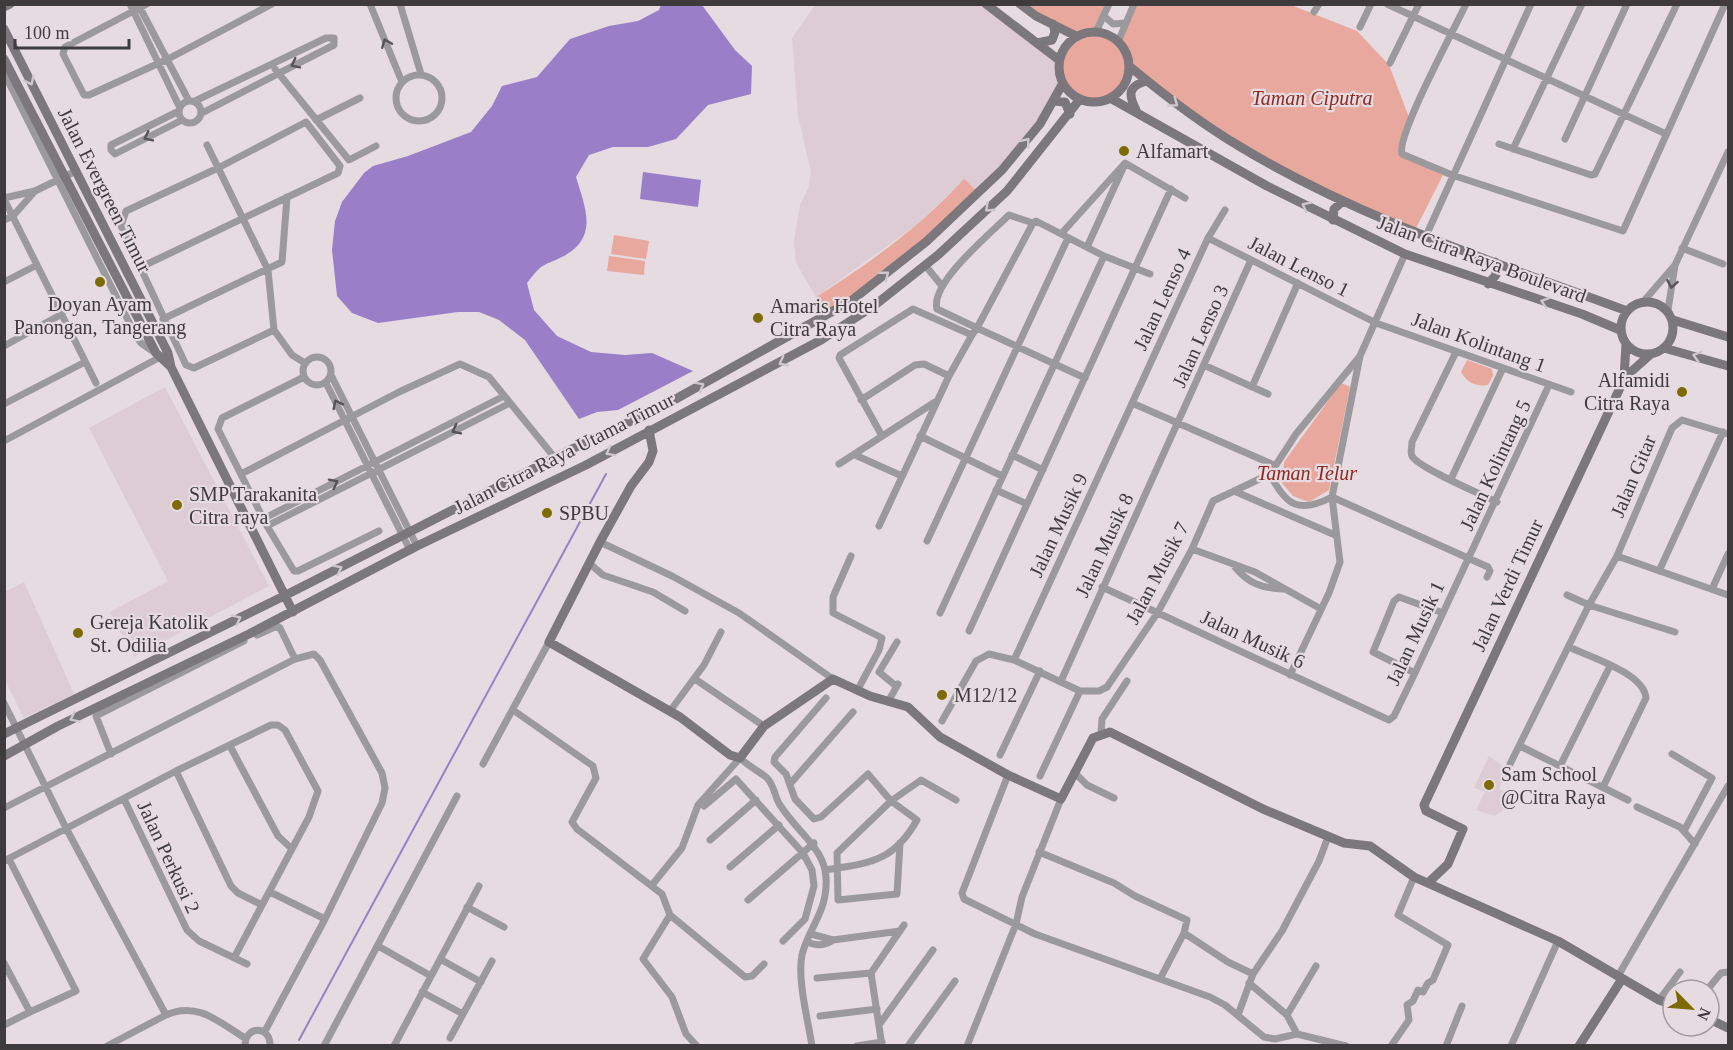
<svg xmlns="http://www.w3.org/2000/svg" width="1733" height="1050" font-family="'Times New Roman',serif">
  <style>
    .built { fill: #deccd5 }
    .green { fill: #e8a89e }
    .water { fill: #9a7fc8 }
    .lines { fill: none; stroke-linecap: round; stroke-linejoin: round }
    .stream { stroke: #9a7fc8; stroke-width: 2 }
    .street { stroke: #9c999c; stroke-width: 7 }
    .secondary { stroke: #7b777c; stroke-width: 9 }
    .oneway { stroke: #565255 }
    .oneway2 { stroke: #d0c7cd }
    .poi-dot { fill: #7e6a02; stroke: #e5dbe1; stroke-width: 2 }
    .labels { text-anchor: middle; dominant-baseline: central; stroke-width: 4.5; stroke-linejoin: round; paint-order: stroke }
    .park-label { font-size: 20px; font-style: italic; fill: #8f2920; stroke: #e5dbe1 }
    .poi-label { font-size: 20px; fill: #3f3b3d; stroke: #e5dbe1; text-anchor: start }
    .street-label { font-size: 20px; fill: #3f3b3d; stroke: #e5dbe1 }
  </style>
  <rect width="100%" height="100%" fill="#e5dbe1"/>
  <!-- built -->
  <path class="built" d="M 815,5 L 986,5 L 1024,34 L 1059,65 L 1063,83 L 1040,123 L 978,192 L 964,180 L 915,226 L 816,297 L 796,263 L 794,240 L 800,205 L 808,189 L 811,172 L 798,116 L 792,38 Z
    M 165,387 L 269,586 L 134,657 L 110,612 L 168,581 L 89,428 Z
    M 24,582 L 74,694 L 24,718 L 4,678 L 5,592 Z
    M 1489,756 L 1508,770 L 1499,789 L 1516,801 L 1495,816 L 1476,810 L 1485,792 L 1474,788 Z"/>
  <!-- green -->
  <path class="green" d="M 1134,4 L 1291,5 L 1357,31 L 1389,65 L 1410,120 L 1403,155 L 1443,175 L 1412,236 L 1282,171 L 1189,113 L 1128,67 C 1118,138 1017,86 1080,33 L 1041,16 L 1025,5 L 1109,5 L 1095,31 L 1108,35 L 1119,43 Z
    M 964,179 L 978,192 L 927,241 L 826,315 L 816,297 C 870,263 921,226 964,179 Z
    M 614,235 L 649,241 L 646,259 L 611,254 Z
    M 609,256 L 645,261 L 644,275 L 607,271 Z
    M 1467,360 L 1492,369 L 1493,376 L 1488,385 C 1475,387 1467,382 1461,372 Z
    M 1341,383 L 1350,387 L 1329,490 L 1309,502 L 1293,496 L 1282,483 L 1284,462 Z"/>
  <!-- water -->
  <path class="water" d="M 661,5 L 702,5 L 735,50 L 752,66 L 751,94 L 708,105 L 676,139 L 648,147 L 613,147 L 589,155 L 576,177 C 585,207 599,237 564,256 C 542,267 544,261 527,283 L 534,310 L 557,336 L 591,352 L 625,355 L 652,353 L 693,371 L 618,410 L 597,412 L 579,419 L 525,340 L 499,320 L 479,312 L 458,312 L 378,323 L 352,313 L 337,296 L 332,250 L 335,221 L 342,202 L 364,173 L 373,166 L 408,156 L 471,132 L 492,106 L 502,86 L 537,77 L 570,39 L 609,26 L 638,21 L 659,10 Z
    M 643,172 L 701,180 L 698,207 L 640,199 Z"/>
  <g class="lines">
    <!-- stream -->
    <path class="stream" d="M 299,1040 L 606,474"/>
    <!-- street -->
    <path class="street" d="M 130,4 L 179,106
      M 147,4 L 65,47 L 63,54 L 84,95 L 89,95 L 168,59 L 272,4
      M 370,4 L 402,82
      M 400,4 L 421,74
      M 1387,4 L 1666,134
      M 1466,4 C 1455,28 1396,136 1402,154 L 1452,175 L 1623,231 L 1725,4
      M 139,6 L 189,101
      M 1314,12 L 1319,4
      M 1104,16 L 1113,24 L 1126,23
      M 1360,27 L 1371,4
      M 1096,32 L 1109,4
      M 1118,42 L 1134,4
      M 1390,63 L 1419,4
      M 275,69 L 349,160 L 376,146
      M 4,73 L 136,336 L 141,343 L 154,352
      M396 98a23 23 0 1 1 46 0a23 23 0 1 1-46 0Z
      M179 112a11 11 0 1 1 22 0a11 11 0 1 1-22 0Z
      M 195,101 L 326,38 L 334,38 L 334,45 L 328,48 L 202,113
      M 179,111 L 111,145 L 111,150 L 115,154 L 182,120
      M 316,120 L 360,98
      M 1565,139 L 1627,4
      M 1499,144 L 1591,175 L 1595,174 L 1677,4
      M 207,145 L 268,270 L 274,330 L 292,355 L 305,363
      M 1513,149 L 1582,4
      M 35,191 L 76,171
      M 4,198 L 35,191 L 13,216 L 4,220
      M 4,199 L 96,383
      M 1033,223 L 977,328 L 937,309 C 930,283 991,233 1009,215 L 1033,223 L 1036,221 L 1104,256 L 1150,274
      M 1061,234 L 1125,163 L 1185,198
      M 1208,238 L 1376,323 L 1571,392
      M 1425,238 L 1531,4
      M 1087,247 L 1124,166
      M 1682,248 L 1723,264
      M 925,265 L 942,286
      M 1675,265 L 1728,152
      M 139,268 L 338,173 L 340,166 L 306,122 L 218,168 L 126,211 L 121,226 L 186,365 L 194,368 L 274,330
      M 4,282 L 37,265
      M 1643,302 L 1675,265 L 1668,310
      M 163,319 L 282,262 L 287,197
      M 4,346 L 62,314
      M 1456,352 L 1412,442 C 1412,447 1410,452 1412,456 C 1417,467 1483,495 1497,502
      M303 371a14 14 0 1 1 28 0a14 14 0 1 1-28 0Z
      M 1206,366 L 1268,394
      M 331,375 L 417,546
      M 304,377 L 222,418 L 218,429 L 267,526 L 294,571 L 298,571 L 379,531
      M 326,383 L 410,550
      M 1252,387 L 1298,283
      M 861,400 L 915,365 L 924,364 L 949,376
      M 1132,403 L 1274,465
      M 4,404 L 85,362
      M 882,436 L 839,358 L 840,355 L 913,309 L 972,335 L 977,328 L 1085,378
      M 920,436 L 1002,476
      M 4,441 L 164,355
      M 855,455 L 902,476
      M 1012,455 L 1043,470
      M 839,464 L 935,402
      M 241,474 L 399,392 L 460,364 L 489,377 L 555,458
      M 1451,479 L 1503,368
      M 996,490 L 1027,504
      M 1234,491 L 1335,535
      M 1332,497 C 1299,514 1286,506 1270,474 L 1296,434 L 1360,356
      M 1332,497 L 1488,567 L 1490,571 L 1487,577
      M 263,519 L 504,396
      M 267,526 L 508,404
      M 879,526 L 949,376 L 972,335
      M 927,541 L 1068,238
      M 600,542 L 672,576 L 739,613 L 833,679
      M 1192,549 L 1255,572 L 1321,609
      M 851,556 L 833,597 L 833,613 L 882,638 L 879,650 L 857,691
      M 1617,556 L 1728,595
      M 590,564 L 603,575 L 653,592 L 685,611
      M 1235,567 C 1248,583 1261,588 1282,589
      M 1659,571 L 1723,432
      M 1102,587 L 1389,720 L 1394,716 L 1415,673 L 1549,385
      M 1712,589 L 1728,554
      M 1567,595 L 1589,605 L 1675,632
      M 940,613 L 1104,256
      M 969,631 L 1171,189
      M 257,635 L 277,626 L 280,628 L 295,659
      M 1569,647 C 1590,657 1644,673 1646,698 L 1603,787
      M 1014,660 L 1208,238 L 1225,210
      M 1415,673 L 1373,652 L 1394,601 L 1399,597 L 1443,613
      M 1290,675 L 1329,593 L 1340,562 L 1332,497 L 1360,356 L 1405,254
      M 695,679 L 764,726
      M 1061,681 L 1251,260
      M 896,686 L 879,672 L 897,642
      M 888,702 L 898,684
      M 4,703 L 66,828 L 166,1015 L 107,1046
      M 513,710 L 593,766 L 596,778 L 572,822 L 577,829 L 662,894 L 670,915 L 643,959 L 672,997 L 686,1034 L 697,1046
      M 670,711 L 704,665 L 721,632
      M 942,721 L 976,661 L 989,654 L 1014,660 L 1080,691 L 1099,691 L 1107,687 L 1158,612 L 1192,549 L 1213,501 L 1270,474
      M 1101,733 L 1102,719 L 1127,681
      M 230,746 L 278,836 L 292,849
      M 1520,746 L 1628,800
      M 111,754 L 96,716 L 244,641
      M 1672,754 L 1712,778 L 1684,831
      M 1000,755 L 1040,671
      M 483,764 L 549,642
      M 1510,764 L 1589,605 L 1617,556 L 1672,428 L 1682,420 L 1728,434
      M 1560,766 L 1610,666
      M 176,771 L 231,886 L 238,893 L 262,905
      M 1074,772 L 1087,785 L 1114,798
      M 1008,775 L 962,893 L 964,899 L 1035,934 L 1210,997 L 1225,1005 L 1264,1037 L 1275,1039 L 1297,1034 L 1346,1046
      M 1040,776 L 1080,691
      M 790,784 L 853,712
      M 124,799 L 187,930 L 199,941 L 247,964
      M 704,806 L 736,779 L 803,853 L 812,870 L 814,886 L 805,919 L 783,941
      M 1637,807 L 1680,827 L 1695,844
      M 4,808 L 295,659 L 314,654 L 320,660 L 382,773 L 385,788 L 382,803 L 325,919 L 265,1031
      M 710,840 L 756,800
      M 900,843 L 897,894 L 838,900 L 837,853 L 891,801 L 921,780 L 956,800
      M 1039,852 L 1114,883 L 1135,896 L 1187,920 L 1184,933 L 1160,979
      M 9,859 L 76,991 L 30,1012
      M 4,861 L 176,771 L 271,725 L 278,725 L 285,730 L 318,791 L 309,817 L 235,956
      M 730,867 L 779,825
      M 825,870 C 868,863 893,863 917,820 L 891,801 L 868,774 L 821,817 L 814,819 L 795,799 L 786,774 L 774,762 L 775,757 L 826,698
      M 652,885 L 682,848 L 698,805 L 740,758 C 748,766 757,770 766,777 C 775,785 774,796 780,805 C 803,841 837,853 823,904 C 818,921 806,937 802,955 C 797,979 808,1020 812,1046
      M 270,892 L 325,919
      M 748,900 L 814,843
      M 467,907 L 504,927
      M 670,915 L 745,977 L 752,976 L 764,964
      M 1184,933 L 1228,962 L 1253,974
      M 811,934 L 833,940 L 900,931
      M 807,942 C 817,946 824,946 833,940
      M 378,946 L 431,976
      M 440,959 L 481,982
      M 4,963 L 30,1012 L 4,1025
      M 1618,976 L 1728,786
      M 817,978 L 871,973
      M 1249,983 L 1287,1015 L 1297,1034
      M 1707,990 L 1721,973 L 1728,972
      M 422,992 L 463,1014
      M 1659,1000 L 1680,972
      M 166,1015 C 197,1001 219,1022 245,1038
      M 1238,1015 L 1253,974 L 1282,931 L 1319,861 L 1328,837
      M 1287,1015 L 1316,966
      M 820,1016 L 877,1009
      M 879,1025 L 933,950
      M 450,1038 L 492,961
      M 245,1046 C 245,1025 271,1025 270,1046
      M 324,1046 L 457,796
      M 394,1046 L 479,886
      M 857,1046 L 882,1042
      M 882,1046 L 871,973 L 904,925
      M 908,1046 L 955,981
      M 967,1046 L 1016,924 L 1022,897 L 1061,799
      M 1391,1046 L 1409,1020 L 1407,1005 L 1413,1001 L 1418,990 L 1423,992 L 1428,983 L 1433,980 L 1448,945 L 1398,915 L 1414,877
      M 1446,1046 L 1462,1006
      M 1511,1046 L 1558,941"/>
    <!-- secondary -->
    <path class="secondary" d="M 986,4 L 1059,60
      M 1020,4 L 1036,16 L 1076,36
      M 4,7 L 10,4
      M 4,29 L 168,353 L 171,367 L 293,612
      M1059 67a35 35 0 1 1 70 0a35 35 0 1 1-70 0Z
      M 1037,43 L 1052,40 L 1055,32 L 1053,24
      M 4,59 L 156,353 L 171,367
      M 1129,66 C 1164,95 1200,123 1239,146 C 1359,219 1495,262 1627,311
      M 1112,99 L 1267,186 L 1405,254 L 1582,314 L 1620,330
      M 1053,101 L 1065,102 L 1070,114
      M 1136,110 C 1128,94 1128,86 1147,81
      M 1333,220 L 1334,209 L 1343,201
      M 1488,284 L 1496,275 L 1495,262
      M1621 328a26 26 0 1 1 52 0a26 26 0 1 1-52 0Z
      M 1673,320 L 1728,337
      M 1664,348 L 1728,366
      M 1624,378 L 1651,354
      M 649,430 L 653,451 L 649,462 L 631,486 L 600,542 L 549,642 L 680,717 L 730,755 L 740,758 L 764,726 L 833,679 L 870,696 L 908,707 L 940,737 L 1008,775 L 1061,799 L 1093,738 L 1110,732 L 1263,809 L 1344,843 L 1370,846 L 1414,877 L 1558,941 L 1659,1000 L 1673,1005
      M 4,734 L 286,595 L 572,449 L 665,405 L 851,301 L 927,241 L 1002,170 L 1040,124 L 1063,83
      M 4,756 L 58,726 L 249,634 L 417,546 L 586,465 L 821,340 L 875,305 L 938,255 L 1007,191 L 1080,99
      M 1428,883 L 1448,864 L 1463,829 L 1426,811 L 1424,805 L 1619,390 L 1624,378 L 1626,344
      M 1709,1019 L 1728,1028
      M 1579,1046 L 1622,979"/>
  </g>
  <!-- one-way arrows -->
  <defs><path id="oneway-chevron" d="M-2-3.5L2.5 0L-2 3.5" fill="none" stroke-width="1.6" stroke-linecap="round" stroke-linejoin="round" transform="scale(1.5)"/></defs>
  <g class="oneway">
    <use href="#oneway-chevron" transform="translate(386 43) rotate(-112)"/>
    <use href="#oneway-chevron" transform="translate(295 64) rotate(154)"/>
    <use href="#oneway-chevron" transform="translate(148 137) rotate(154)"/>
    <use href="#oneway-chevron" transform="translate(1672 284) rotate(100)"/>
    <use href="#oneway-chevron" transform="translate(337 404) rotate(-117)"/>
    <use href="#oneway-chevron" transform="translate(456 430) rotate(153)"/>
    <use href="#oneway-chevron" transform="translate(334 483) rotate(-27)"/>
  </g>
  <g class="oneway2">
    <use href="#oneway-chevron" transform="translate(30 81) rotate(63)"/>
    <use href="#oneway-chevron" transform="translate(1174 103) rotate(36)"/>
    <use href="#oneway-chevron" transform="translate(1026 142) rotate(-51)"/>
    <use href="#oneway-chevron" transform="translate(1306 206) rotate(-153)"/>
    <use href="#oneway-chevron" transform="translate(989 208) rotate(137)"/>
    <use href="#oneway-chevron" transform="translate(885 275) rotate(-38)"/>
    <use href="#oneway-chevron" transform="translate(1545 302) rotate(-162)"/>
    <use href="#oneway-chevron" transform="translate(1697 356) rotate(-164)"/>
    <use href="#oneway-chevron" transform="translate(783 362) rotate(153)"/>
    <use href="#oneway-chevron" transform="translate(700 386) rotate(-29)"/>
    <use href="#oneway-chevron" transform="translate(610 452) rotate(151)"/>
    <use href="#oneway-chevron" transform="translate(338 569) rotate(-27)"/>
    <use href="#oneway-chevron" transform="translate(237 619) rotate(-26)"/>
    <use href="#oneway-chevron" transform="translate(74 718) rotate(154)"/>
  </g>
  <!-- markers -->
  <g class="poi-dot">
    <circle cx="1124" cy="151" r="6"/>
    <circle cx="100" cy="282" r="6"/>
    <circle cx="758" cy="318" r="6"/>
    <circle cx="1682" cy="392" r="6"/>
    <circle cx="177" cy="505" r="6"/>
    <circle cx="547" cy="513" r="6"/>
    <circle cx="78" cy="633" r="6"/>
    <circle cx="942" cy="695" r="6"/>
    <circle cx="1489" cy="785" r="6"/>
  </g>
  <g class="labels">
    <!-- park labels -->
    <g class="park-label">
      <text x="1312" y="98">Taman Ciputra</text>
      <text x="1307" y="473">Taman Telur</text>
    </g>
    <!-- poi labels -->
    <g class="poi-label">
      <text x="1136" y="151">Alfamart</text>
      <text x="100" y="304" text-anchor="middle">Doyan Ayam<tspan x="100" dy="23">Panongan, Tangerang</tspan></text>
      <text x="770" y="306">Amaris Hotel<tspan x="770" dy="23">Citra Raya</tspan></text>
      <text x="1670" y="380" text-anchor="end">Alfamidi<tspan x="1670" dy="23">Citra Raya</tspan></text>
      <text x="189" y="494">SMP Tarakanita<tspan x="189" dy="23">Citra raya</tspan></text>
      <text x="559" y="513">SPBU</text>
      <text x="90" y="622">Gereja Katolik<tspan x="90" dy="23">St. Odilia</tspan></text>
      <text x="954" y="695">M12/12</text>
      <text x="1501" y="774">Sam School<tspan x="1501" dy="23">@Citra Raya</tspan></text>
    </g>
    <!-- street labels -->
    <g class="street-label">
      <text transform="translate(105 190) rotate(63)">Jalan Evergreen Timur</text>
      <text transform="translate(1482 259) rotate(20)">Jalan Citra Raya Boulevard</text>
      <text transform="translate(1299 266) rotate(27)">Jalan Lenso 1</text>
      <text transform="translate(1162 299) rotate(-65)">Jalan Lenso 4</text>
      <text transform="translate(1200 336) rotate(-66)">Jalan Lenso 3</text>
      <text transform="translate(1479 342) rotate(20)">Jalan Kolintang 1</text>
      <text transform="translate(564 453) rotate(-27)">Jalan Citra Raya Utama Timur</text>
      <text transform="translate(1495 465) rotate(-65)">Jalan Kolintang 5</text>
      <text transform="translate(1633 476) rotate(-67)">Jalan Gitar</text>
      <text transform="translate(1058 525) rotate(-65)">Jalan Musik 9</text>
      <text transform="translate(1104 545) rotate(-65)">Jalan Musik 8</text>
      <text transform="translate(1157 573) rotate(-62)">Jalan Musik 7</text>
      <text transform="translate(1507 585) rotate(-65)">Jalan Verdi Timur</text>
      <text transform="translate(1415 633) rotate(-65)">Jalan Musik 1</text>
      <text transform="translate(1253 639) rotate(25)">Jalan Musik 6</text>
      <text transform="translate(169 857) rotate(65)">Jalan Perkusi 2</text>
    </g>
  </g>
  <!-- border -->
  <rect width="1733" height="1050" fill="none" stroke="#3f3b3d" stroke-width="12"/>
  <!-- north arrow -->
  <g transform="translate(1691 1008) rotate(115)"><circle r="28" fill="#e5dbe1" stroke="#a39b9f" stroke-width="1.5"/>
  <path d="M0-4.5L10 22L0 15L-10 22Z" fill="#7e6a02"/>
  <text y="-9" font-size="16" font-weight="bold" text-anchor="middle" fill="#3f3b3d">N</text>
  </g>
  <!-- scale -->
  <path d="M15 39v9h114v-9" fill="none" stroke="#3f3b3d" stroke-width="3"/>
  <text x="24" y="39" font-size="18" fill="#3f3b3d" stroke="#e5dbe1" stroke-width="4.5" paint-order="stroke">100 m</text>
</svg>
